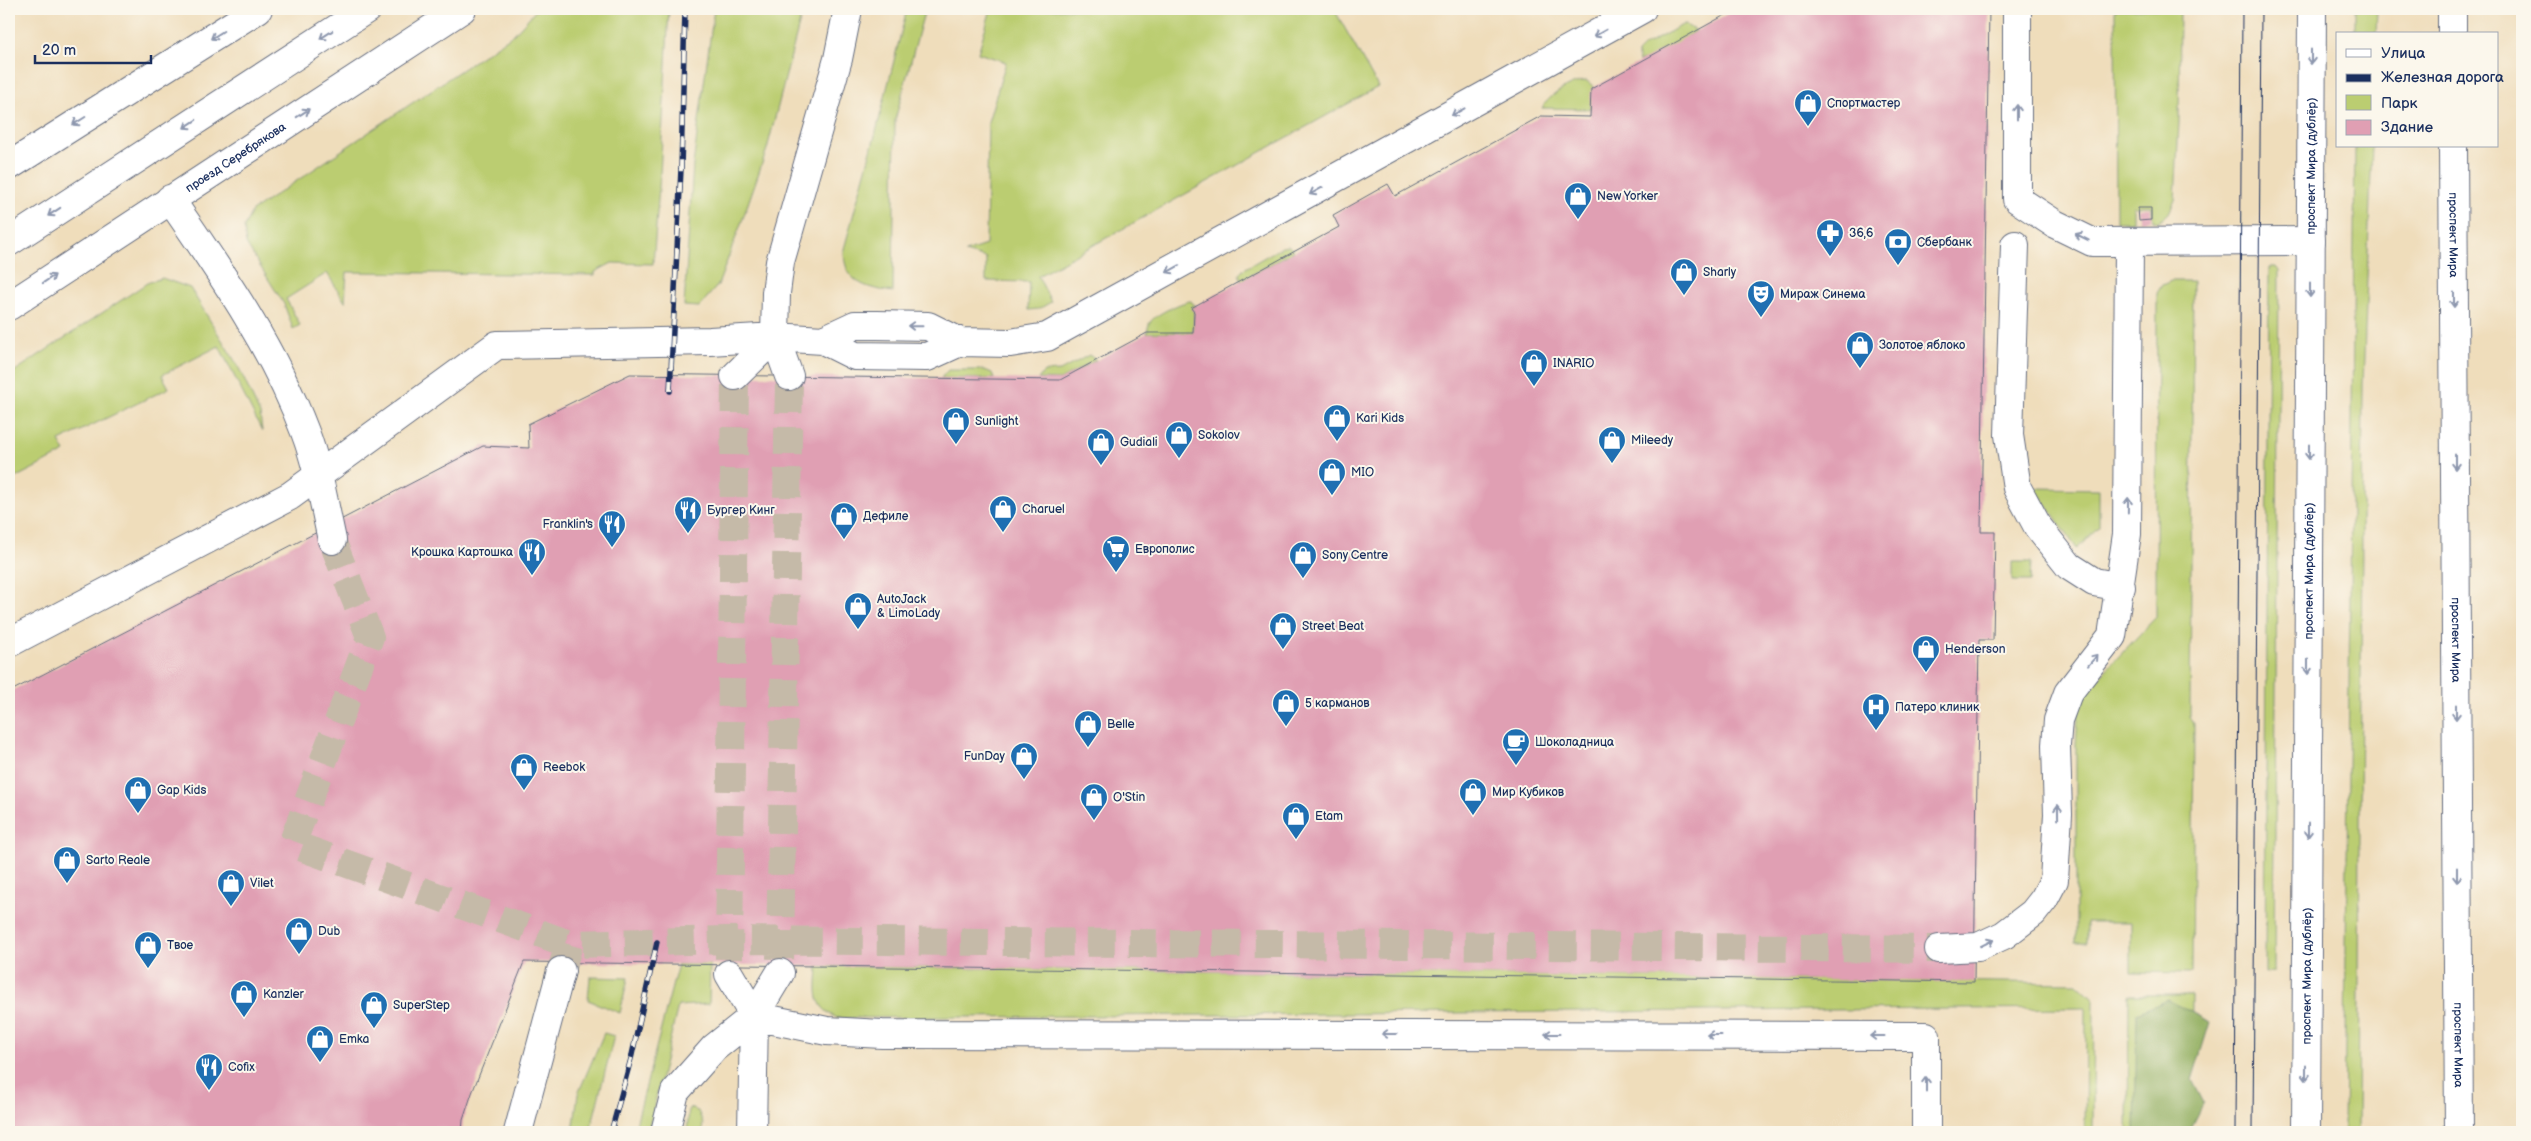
<svg xmlns="http://www.w3.org/2000/svg" width="2531" height="1141" font-family="'Balsamiq Sans',sans-serif">
  <style>
    .green { fill: #bbcd71; stroke: #6b7e68 }
    .forest { fill: #94b063; stroke: #587060 }
    .building { fill: #e09fb3 }
    .lines { fill: none; stroke-linecap: round; stroke-linejoin: round }
    .minor-tunnel { stroke: #c5baa8; stroke-width: 28; stroke-dasharray: 28 14; stroke-linecap: butt }
    .minor-casing { stroke: #656c7f; stroke-width: 30 }
    .major-casing { stroke: #656c7f; stroke-width: 30 }
    .minor { stroke: #fff; stroke-width: 28 }
    .major { stroke: #fff; stroke-width: 28 }
    .tram { stroke: #1b2f5e; stroke-width: 1 }
    .rail-casing { stroke: #1b2f5e; stroke-width: 5.5 }
    .rail { stroke: #fbf7ec; stroke-width: 4; stroke-dasharray: 11; stroke-linecap: butt }
    .oneway { stroke: #8d97ae }
    .labels { text-anchor: middle; dominant-baseline: central; stroke-width: 4; stroke-linejoin: round; paint-order: stroke }
    .poi-label { font-size: 12px; fill: #1b2f5e; stroke: #fbf7ec; text-anchor: start }
    .street-label { font-size: 12px; fill: #1b2f5e; stroke: #fbf7ec }
  </style>
  <rect width="100%" height="100%" fill="#fbf7ec"/>
  <filter id="ink" filterUnits="userSpaceOnUse"><feTurbulence type="fractalNoise" baseFrequency=".02" numOctaves="2"/><feDisplacementMap in="SourceGraphic" scale="10" xChannelSelector="R" yChannelSelector="G"/><feConvolveMatrix kernelMatrix="1 2 1 2 8 2 1 2 1" color-interpolation-filters="sRGB"/></filter>
  <filter id="wash" filterUnits="userSpaceOnUse"><feTurbulence type="fractalNoise" baseFrequency=".0096" numOctaves="4" result="noise"/><feDisplacementMap in="SourceGraphic" scale="20" xChannelSelector="R" yChannelSelector="G"/><feGaussianBlur stdDeviation="1.12" result="paint"/><feColorMatrix in="noise" values="0 0 0 0 0 0 0 0 0 0 0 0 0 0 0 0 0 1.4 0 .05"/><feComposite in="paint" operator="in"/></filter>
  <g filter="url(#wash)">
    <rect width="100%" height="100%" fill="#efddbb"/>
    <!-- green -->
    <path class="green" d="M 537,9 L 669,9 L 660,175 L 653,264 L 612,263 L 595,272 L 595,275 L 347,272 L 345,302 L 327,273 L 286,299 L 300,325 L 293,329 L 284,304 L 246,244 L 244,227 L 252,211 L 513,35 Z
      M 714,9 L 803,9 L 767,149 L 742,221 L 718,285 L 699,307 L 684,306 L 693,165 Z
      M 907,9 L 925,9 L 895,120 L 893,292 C 864,288 843,282 844,249 L 876,132 Z
      M 991,9 L 1334,9 L 1378,87 L 1038,276 L 1051,302 L 1039,309 L 1028,310 L 1029,282 L 986,281 L 986,258 L 965,252 L 986,245 L 988,122 L 1006,62 L 978,53 Z
      M 2115,9 L 2180,9 L 2179,122 L 2175,200 L 2169,213 L 2159,222 L 2153,221 L 2152,206 L 2133,206 L 2133,222 L 2116,222 Z
      M 2355,9 L 2377,9 L 2376,34 L 2355,34 Z
      M 1684,24 L 1696,31 L 1687,36 L 1689,39 L 1645,64 L 1643,60 L 1639,62 L 1637,53 L 1644,46 Z
      M 1587,81 L 1594,87 L 1591,89 L 1593,93 L 1590,109 L 1542,108 C 1549,95 1572,81 1587,81 Z
      M 2355,146 L 2372,146 L 2363,384 L 2358,1132 L 2344,1132 Z
      M 1289,246 L 1294,251 L 1241,281 L 1239,274 L 1244,269 L 1282,247 Z
      M 2269,267 L 2276,267 L 2279,271 L 2274,972 L 2265,973 Z
      M 162,278 L 190,288 L 238,366 L 260,414 L 262,431 L 219,346 L 162,375 L 169,388 L 59,441 L 65,452 L 9,481 L 9,375 L 147,283 Z
      M 2171,281 L 2193,281 L 2190,716 L 2194,724 L 2192,973 L 2131,972 L 2131,922 L 2087,922 L 2087,942 L 2076,942 L 2076,743 L 2079,705 L 2086,691 L 2156,617 L 2157,293 L 2162,285 Z
      M 1191,301 L 1195,306 L 1191,308 L 1194,312 L 1193,333 L 1147,333 C 1148,329 1148,324 1151,321 C 1155,315 1183,301 1191,301 Z
      M 1089,355 L 1096,360 L 1060,380 L 1038,379 L 1044,372 L 1060,371 Z
      M 948,370 L 985,370 L 992,373 L 994,379 L 941,378 Z
      M 2035,488 L 2099,489 L 2099,526 L 2077,549 Z
      M 2012,562 L 2031,562 L 2030,581 L 2012,581 Z
      M 678,964 L 710,964 L 709,1004 L 678,1006 L 648,1132 L 634,1132 Z
      M 818,966 L 2077,983 L 2094,999 L 2093,1132 L 2085,1132 L 2086,1008 L 837,1018 C 812,1006 817,990 818,966 Z
      M 590,977 L 628,978 L 620,1013 L 588,1000 Z
      M 2129,995 L 2192,995 L 2191,1132 L 2128,1132 Z
      M 604,1033 L 614,1036 L 590,1132 L 573,1132 L 578,1094 Z
      M 689,1108 L 698,1111 L 703,1123 L 702,1132 L 687,1132 Z"/>
    <!-- forest -->
    <path class="forest" d="M 2168,1000 L 2210,1022 L 2192,1080 L 2204,1103 L 2190,1130 L 2191,1132 L 2135,1132 L 2137,1013 Z"/>
    <g id="blocks">
      <!-- building -->
      <path class="building" d="M 1736,9 L 1989,9 L 1981,532 L 1995,532 L 1993,640 L 1979,640 L 1974,982 L 524,962 L 472,1093 L 463,1120 L 462,1132 L 9,1132 L 9,692 L 483,446 L 529,448 L 528,424 L 630,374 L 1060,380 L 1147,333 L 1193,333 L 1194,312 L 1191,308 L 1339,227 L 1333,215 L 1388,184 L 1395,196 L 1541,116 L 1590,117 L 1591,89 Z
        M 2138,208 L 2151,208 L 2151,220 L 2139,221 Z"/>
    </g>
  </g>
  <g filter="url(#ink)">
    <use href="#blocks" fill-opacity="0" stroke="#656c7f" stroke-width="1"/>
    <g class="lines">
      <!-- minor-tunnel -->
      <path class="minor-tunnel" d="M 332,540 L 370,637 L 292,844 L 569,944
        M 729,959 L 735,376
        M 780,959 L 789,376
        M 561,971 L 569,944 L 728,940 L 1939,949"/>
      <!-- minor casing -->
      <g class="minor-casing">
        <path id="minor" d="M 2017,9 L 2017,199 L 2055,224 L 2092,242 L 2311,241
          M 170,199 C 221,273 273,347 305,432 C 318,466 324,504 332,540
          M 2015,245 L 2009,435 L 2017,488 L 2038,527 L 2069,566 L 2094,582 L 2121,587
          M 823,340 L 855,325 L 877,325 L 928,326 L 960,342
          M 735,376 L 775,337
          M 789,376 L 775,337 L 776,293 L 780,262 L 838,59 L 848,9
          M 9,643 L 290,496 L 497,345 L 710,341 L 775,337 L 823,340 L 855,356 L 927,357 L 960,342 L 1010,343 L 1047,337 L 1642,9
          M 1939,949 L 1978,947 L 2004,935 L 2033,913 L 2044,899 L 2054,880 L 2058,814 L 2056,745 L 2058,720 L 2068,693 L 2112,636 L 2127,534 L 2129,242
          M 729,974 L 754,1016 L 752,1132
          M 754,1016 L 827,1031 L 882,1034 L 1926,1036 L 1926,1132
          M 518,1132 L 561,971
          M 665,1132 L 675,1092 L 714,1048 L 754,1016 L 780,973"/>
      </g>
      <!-- major casing -->
      <g class="major-casing">
        <g id="major">
          <path d="M 2452,9 L 2452,34"/>
          <path id="s1" d="M 2453,146 L 2459,1132"/>
          <path d="M 9,166 L 258,9"/>
          <path d="M 9,242 L 367,9"/>
          <path id="s2" d="M 9,306 L 462,9"/>
          <path id="s3" d="M 2306,1132 L 2312,9"/>
        </g>
      </g>
      <!-- minor -->
      <use href="#minor" class="minor"/>
      <!-- major -->
      <use href="#major" class="major"/>
      <!-- tram -->
      <path class="tram" d="M 2235,1132 L 2242,9
        M 2253,1132 L 2261,9"/>
      <!-- rail casing -->
      <g class="rail-casing">
        <path id="rail" d="M 670,391 L 681,169 L 685,9
          M 611,1132 L 632,1055 L 657,942"/>
      </g>
      <!-- rail -->
      <use href="#rail" class="rail"/>
    </g>
    <!-- one-way arrows -->
    <defs><path id="oneway-shaft" d="M-6 0H5M1.5-3L5.5 0L1.5 3" fill="none" stroke-width="1.6" stroke-linecap="round" stroke-linejoin="round" transform="scale(1.25)"/></defs>
    <g class="oneway">
      <use href="#oneway-shaft" transform="translate(1600 33) rotate(151)"/>
      <use href="#oneway-shaft" transform="translate(217 35) rotate(148)"/>
      <use href="#oneway-shaft" transform="translate(326 35) rotate(147)"/>
      <use href="#oneway-shaft" transform="translate(2311 57) rotate(90)"/>
      <use href="#oneway-shaft" transform="translate(1458 112) rotate(151)"/>
      <use href="#oneway-shaft" transform="translate(2017 112) rotate(-90)"/>
      <use href="#oneway-shaft" transform="translate(303 113) rotate(-33)"/>
      <use href="#oneway-shaft" transform="translate(79 121) rotate(148)"/>
      <use href="#oneway-shaft" transform="translate(190 124) rotate(147)"/>
      <use href="#oneway-shaft" transform="translate(1316 191) rotate(151)"/>
      <use href="#oneway-shaft" transform="translate(54 212) rotate(147)"/>
      <use href="#oneway-shaft" transform="translate(2082 237) rotate(-154)"/>
      <use href="#oneway-shaft" transform="translate(1173 269) rotate(151)"/>
      <use href="#oneway-shaft" transform="translate(49 279) rotate(-34)"/>
      <use href="#oneway-shaft" transform="translate(2310 290) rotate(90)"/>
      <use href="#oneway-shaft" transform="translate(2454 300) rotate(90)"/>
      <use href="#oneway-shaft" transform="translate(915 326) rotate(-179)"/>
      <use href="#oneway-shaft" transform="translate(2309 452) rotate(90)"/>
      <use href="#oneway-shaft" transform="translate(2455 462) rotate(90)"/>
      <use href="#oneway-shaft" transform="translate(2128 505) rotate(-89)"/>
      <use href="#oneway-shaft" transform="translate(2093 660) rotate(-49)"/>
      <use href="#oneway-shaft" transform="translate(2308 667) rotate(90)"/>
      <use href="#oneway-shaft" transform="translate(2456 712) rotate(90)"/>
      <use href="#oneway-shaft" transform="translate(2058 812) rotate(-91)"/>
      <use href="#oneway-shaft" transform="translate(2308 830) rotate(90)"/>
      <use href="#oneway-shaft" transform="translate(2457 875) rotate(90)"/>
      <use href="#oneway-shaft" transform="translate(1987 943) rotate(-26)"/>
      <use href="#oneway-shaft" transform="translate(1389 1034) rotate(180)"/>
      <use href="#oneway-shaft" transform="translate(1552 1034) rotate(-180)"/>
      <use href="#oneway-shaft" transform="translate(1714 1035) rotate(-180)"/>
      <use href="#oneway-shaft" transform="translate(1877 1036) rotate(-180)"/>
      <use href="#oneway-shaft" transform="translate(2306 1073) rotate(90)"/>
      <use href="#oneway-shaft" transform="translate(1926 1084) rotate(-90)"/>
    </g>
  </g>
  <!-- icons -->
  <defs>
    <g id="shop-pin" transform="scale(1.4375)"><path d="M0 17L-7.5 6A9.5 9.5 0 1 1 7.5 6Z" fill="#1f6fb2" stroke="#fbf7ec"/><path d="M-5-2.5h2.3a2.7 3.5 0 0 1 5.4 0H5L5.5 6h-11ZM-1.5-2.5h3a1.5 2.3 0 0 0-3 0Z" fill="#fff"/></g>
    <g id="pharmacy-pin" transform="scale(1.4375)"><path d="M0 17L-7.5 6A9.5 9.5 0 1 1 7.5 6Z" fill="#1f6fb2" stroke="#fbf7ec"/><path d="M-2-6h4v4h4v4h-4v4h-4v-4h-4v-4h4Z" fill="#fff"/></g>
    <g id="bank-pin" transform="scale(1.4375)"><path d="M0 17L-7.5 6A9.5 9.5 0 1 1 7.5 6Z" fill="#1f6fb2" stroke="#fbf7ec"/><path d="M-6-4H6V4H-6ZM0-2.3a2.3 2.3 0 1 0 0 4.6a2.3 2.3 0 1 0 0-4.6Z" fill="#fff"/></g>
    <g id="theatre-pin" transform="scale(1.4375)"><path d="M0 17L-7.5 6A9.5 9.5 0 1 1 7.5 6Z" fill="#1f6fb2" stroke="#fbf7ec"/><path d="M-5-5.5Q0-4 5-5.5V0Q5 5 0 6Q-5 5-5 0ZM-3.3-2.5H-1v1.5H-3.3ZM1-2.5H3.3v1.5H1ZM-2.8 1Q0 5.5 2.8 1Z" fill="#fff"/></g>
    <g id="restaurant-pin" transform="scale(1.4375)"><path d="M0 17L-7.5 6A9.5 9.5 0 1 1 7.5 6Z" fill="#1f6fb2" stroke="#fbf7ec"/><path d="M-5-6h1v4h1v-4h1v4h1v-4h1v5L-1.5 .5V6h-2V.5L-5-1ZM5-6V6H3V1.5H1.5Q1.5-4 5-6Z" fill="#fff"/></g>
    <g id="supermarket-pin" transform="scale(1.4375)"><path d="M0 17L-7.5 6A9.5 9.5 0 1 1 7.5 6Z" fill="#1f6fb2" stroke="#fbf7ec"/><path d="M-6-5.5h2.5l.6 2H6L4.5 2H-2.5L-4.4-4H-6ZM-1.5 3.2a1.3 1.3 0 1 0 .1 0ZM3 3.2a1.3 1.3 0 1 0 .1 0Z" fill="#fff"/></g>
    <g id="hospital-pin" transform="scale(1.4375)"><path d="M0 17L-7.5 6A9.5 9.5 0 1 1 7.5 6Z" fill="#1f6fb2" stroke="#fbf7ec"/><path d="M-5-5h3v3.5h4V-5h3V5h-3V1.5h-4V5h-3Z" fill="#fff"/></g>
    <g id="cafe-pin" transform="scale(1.4375)"><path d="M0 17L-7.5 6A9.5 9.5 0 1 1 7.5 6Z" fill="#1f6fb2" stroke="#fbf7ec"/><path d="M-5.5-4.5H6V0H3Q3 3.5 0 3.5H-2.5Q-5.5 3.5-5.5 0ZM3-3.2v2h1.7v-2ZM-6 4.5H4V6H-6Z" fill="#fff"/></g>
  </defs>
  <g fill-rule="evenodd">
    <use href="#shop-pin" x="1808" y="103"/>
    <use href="#shop-pin" x="1578" y="196"/>
    <use href="#pharmacy-pin" x="1830" y="233"/>
    <use href="#bank-pin" x="1898" y="242"/>
    <use href="#shop-pin" x="1684" y="272"/>
    <use href="#theatre-pin" x="1761" y="294"/>
    <use href="#shop-pin" x="1860" y="345"/>
    <use href="#shop-pin" x="1534" y="363"/>
    <use href="#shop-pin" x="1337" y="418"/>
    <use href="#shop-pin" x="956" y="421"/>
    <use href="#shop-pin" x="1179" y="435"/>
    <use href="#shop-pin" x="1612" y="440"/>
    <use href="#shop-pin" x="1101" y="442"/>
    <use href="#shop-pin" x="1332" y="472"/>
    <use href="#shop-pin" x="1003" y="509"/>
    <use href="#restaurant-pin" x="688" y="510"/>
    <use href="#shop-pin" x="844" y="516"/>
    <use href="#restaurant-pin" x="612" y="524"/>
    <use href="#supermarket-pin" x="1116" y="549"/>
    <use href="#restaurant-pin" x="532" y="552"/>
    <use href="#shop-pin" x="1303" y="555"/>
    <use href="#shop-pin" x="858" y="606"/>
    <use href="#shop-pin" x="1283" y="626"/>
    <use href="#shop-pin" x="1926" y="649"/>
    <use href="#shop-pin" x="1286" y="703"/>
    <use href="#hospital-pin" x="1876" y="707"/>
    <use href="#shop-pin" x="1088" y="724"/>
    <use href="#cafe-pin" x="1516" y="742"/>
    <use href="#shop-pin" x="1024" y="756"/>
    <use href="#shop-pin" x="524" y="767"/>
    <use href="#shop-pin" x="138" y="790"/>
    <use href="#shop-pin" x="1473" y="792"/>
    <use href="#shop-pin" x="1094" y="797"/>
    <use href="#shop-pin" x="1296" y="816"/>
    <use href="#shop-pin" x="67" y="860"/>
    <use href="#shop-pin" x="231" y="883"/>
    <use href="#shop-pin" x="299" y="931"/>
    <use href="#shop-pin" x="148" y="945"/>
    <use href="#shop-pin" x="244" y="994"/>
    <use href="#shop-pin" x="374" y="1005"/>
    <use href="#shop-pin" x="320" y="1039"/>
    <use href="#restaurant-pin" x="209" y="1067"/>
  </g>
  <g class="labels">
    <!-- poi labels -->
    <g class="poi-label">
      <text x="1827" y="103">Спортмастер</text>
      <text x="1597" y="196">New Yorker</text>
      <text x="1849" y="233">36,6</text>
      <text x="1917" y="242">Сбербанк</text>
      <text x="1703" y="272">Sharly</text>
      <text x="1780" y="294">Мираж Синема</text>
      <text x="1879" y="345">Золотое яблоко</text>
      <text x="1553" y="363">INARIO</text>
      <text x="1356" y="418">Kari Kids</text>
      <text x="975" y="421">Sunlight</text>
      <text x="1198" y="435">Sokolov</text>
      <text x="1631" y="440">Mileedy</text>
      <text x="1120" y="442">Gudiali</text>
      <text x="1351" y="472">MIO</text>
      <text x="1022" y="509">Charuel</text>
      <text x="707" y="510">Бургер Кинг</text>
      <text x="863" y="516">Дефиле</text>
      <text x="593" y="524" text-anchor="end">Franklin's</text>
      <text x="1135" y="549">Европолис</text>
      <text x="513" y="552" text-anchor="end">Крошка Картошка</text>
      <text x="1322" y="555">Sony Centre</text>
      <text x="877" y="599">AutoJack<tspan x="877" dy="14">&amp; LimoLady</tspan></text>
      <text x="1302" y="626">Street Beat</text>
      <text x="1945" y="649">Henderson</text>
      <text x="1305" y="703">5 карманов</text>
      <text x="1895" y="707">Патеро клиник</text>
      <text x="1107" y="724">Belle</text>
      <text x="1535" y="742">Шоколадница</text>
      <text x="1005" y="756" text-anchor="end">FunDay</text>
      <text x="543" y="767">Reebok</text>
      <text x="157" y="790">Gap Kids</text>
      <text x="1492" y="792">Мир Кубиков</text>
      <text x="1113" y="797">O'Stin</text>
      <text x="1315" y="816">Etam</text>
      <text x="86" y="860">Sarto Reale</text>
      <text x="250" y="883">Vilet</text>
      <text x="318" y="931">Dub</text>
      <text x="167" y="945">Твое</text>
      <text x="263" y="994">Kanzler</text>
      <text x="393" y="1005">SuperStep</text>
      <text x="339" y="1039">Emka</text>
      <text x="228" y="1067">Cofix</text>
    </g>
    <!-- street labels -->
    <g class="street-label">
      <text stroke="none"><textPath href="#s2" startOffset="271">проезд Серебрякова</textPath></text>
      <text stroke="none"><textPath href="#s3" startOffset="966">проспект Мира (дублёр)</textPath></text>
      <text stroke="none"><textPath href="#s1" startOffset="89">проспект Мира</textPath></text>
      <text stroke="none"><textPath href="#s3" startOffset="561">проспект Мира (дублёр)</textPath></text>
      <text stroke="none"><textPath href="#s1" startOffset="494">проспект Мира</textPath></text>
      <text stroke="none"><textPath href="#s3" startOffset="156">проспект Мира (дублёр)</textPath></text>
      <text stroke="none"><textPath href="#s1" startOffset="899">проспект Мира</textPath></text>
    </g>
  </g>
  <!-- margin -->
  <rect width="2531" height="1141" fill="none" stroke="#fbf7ec" stroke-width="30"/>
  <!-- legend -->
  <rect x="2336" y="32" width="162" height="115" fill="#fbf7ec" stroke="#a1a7b3"/>
  <rect x="2346" y="49" width="25" height="8" fill="#ffffff" stroke="#a1a7b3"/>
  <text x="2381" y="58" font-size="15" fill="#1b2f5e">Улица</text>
  <rect x="2346" y="74" width="25" height="8" fill="#1b2f5e" stroke="#a1a7b3"/>
  <text x="2381" y="82" font-size="15" fill="#1b2f5e">Железная дорога</text>
  <rect x="2346" y="95" width="25" height="15" fill="#bbcd71" stroke="#a1a7b3"/>
  <text x="2381" y="108" font-size="15" fill="#1b2f5e">Парк</text>
  <rect x="2346" y="120" width="25" height="15" fill="#e09fb3" stroke="#a1a7b3"/>
  <text x="2381" y="132" font-size="15" fill="#1b2f5e">Здание</text>
  <!-- scale -->
  <path d="M35 55v8h116v-8" fill="none" stroke="#1b2f5e" stroke-width="2.5"/>
  <text x="42" y="55" font-size="15" fill="#1b2f5e" stroke="#fbf7ec" stroke-width="4" paint-order="stroke">20 m</text>
</svg>
